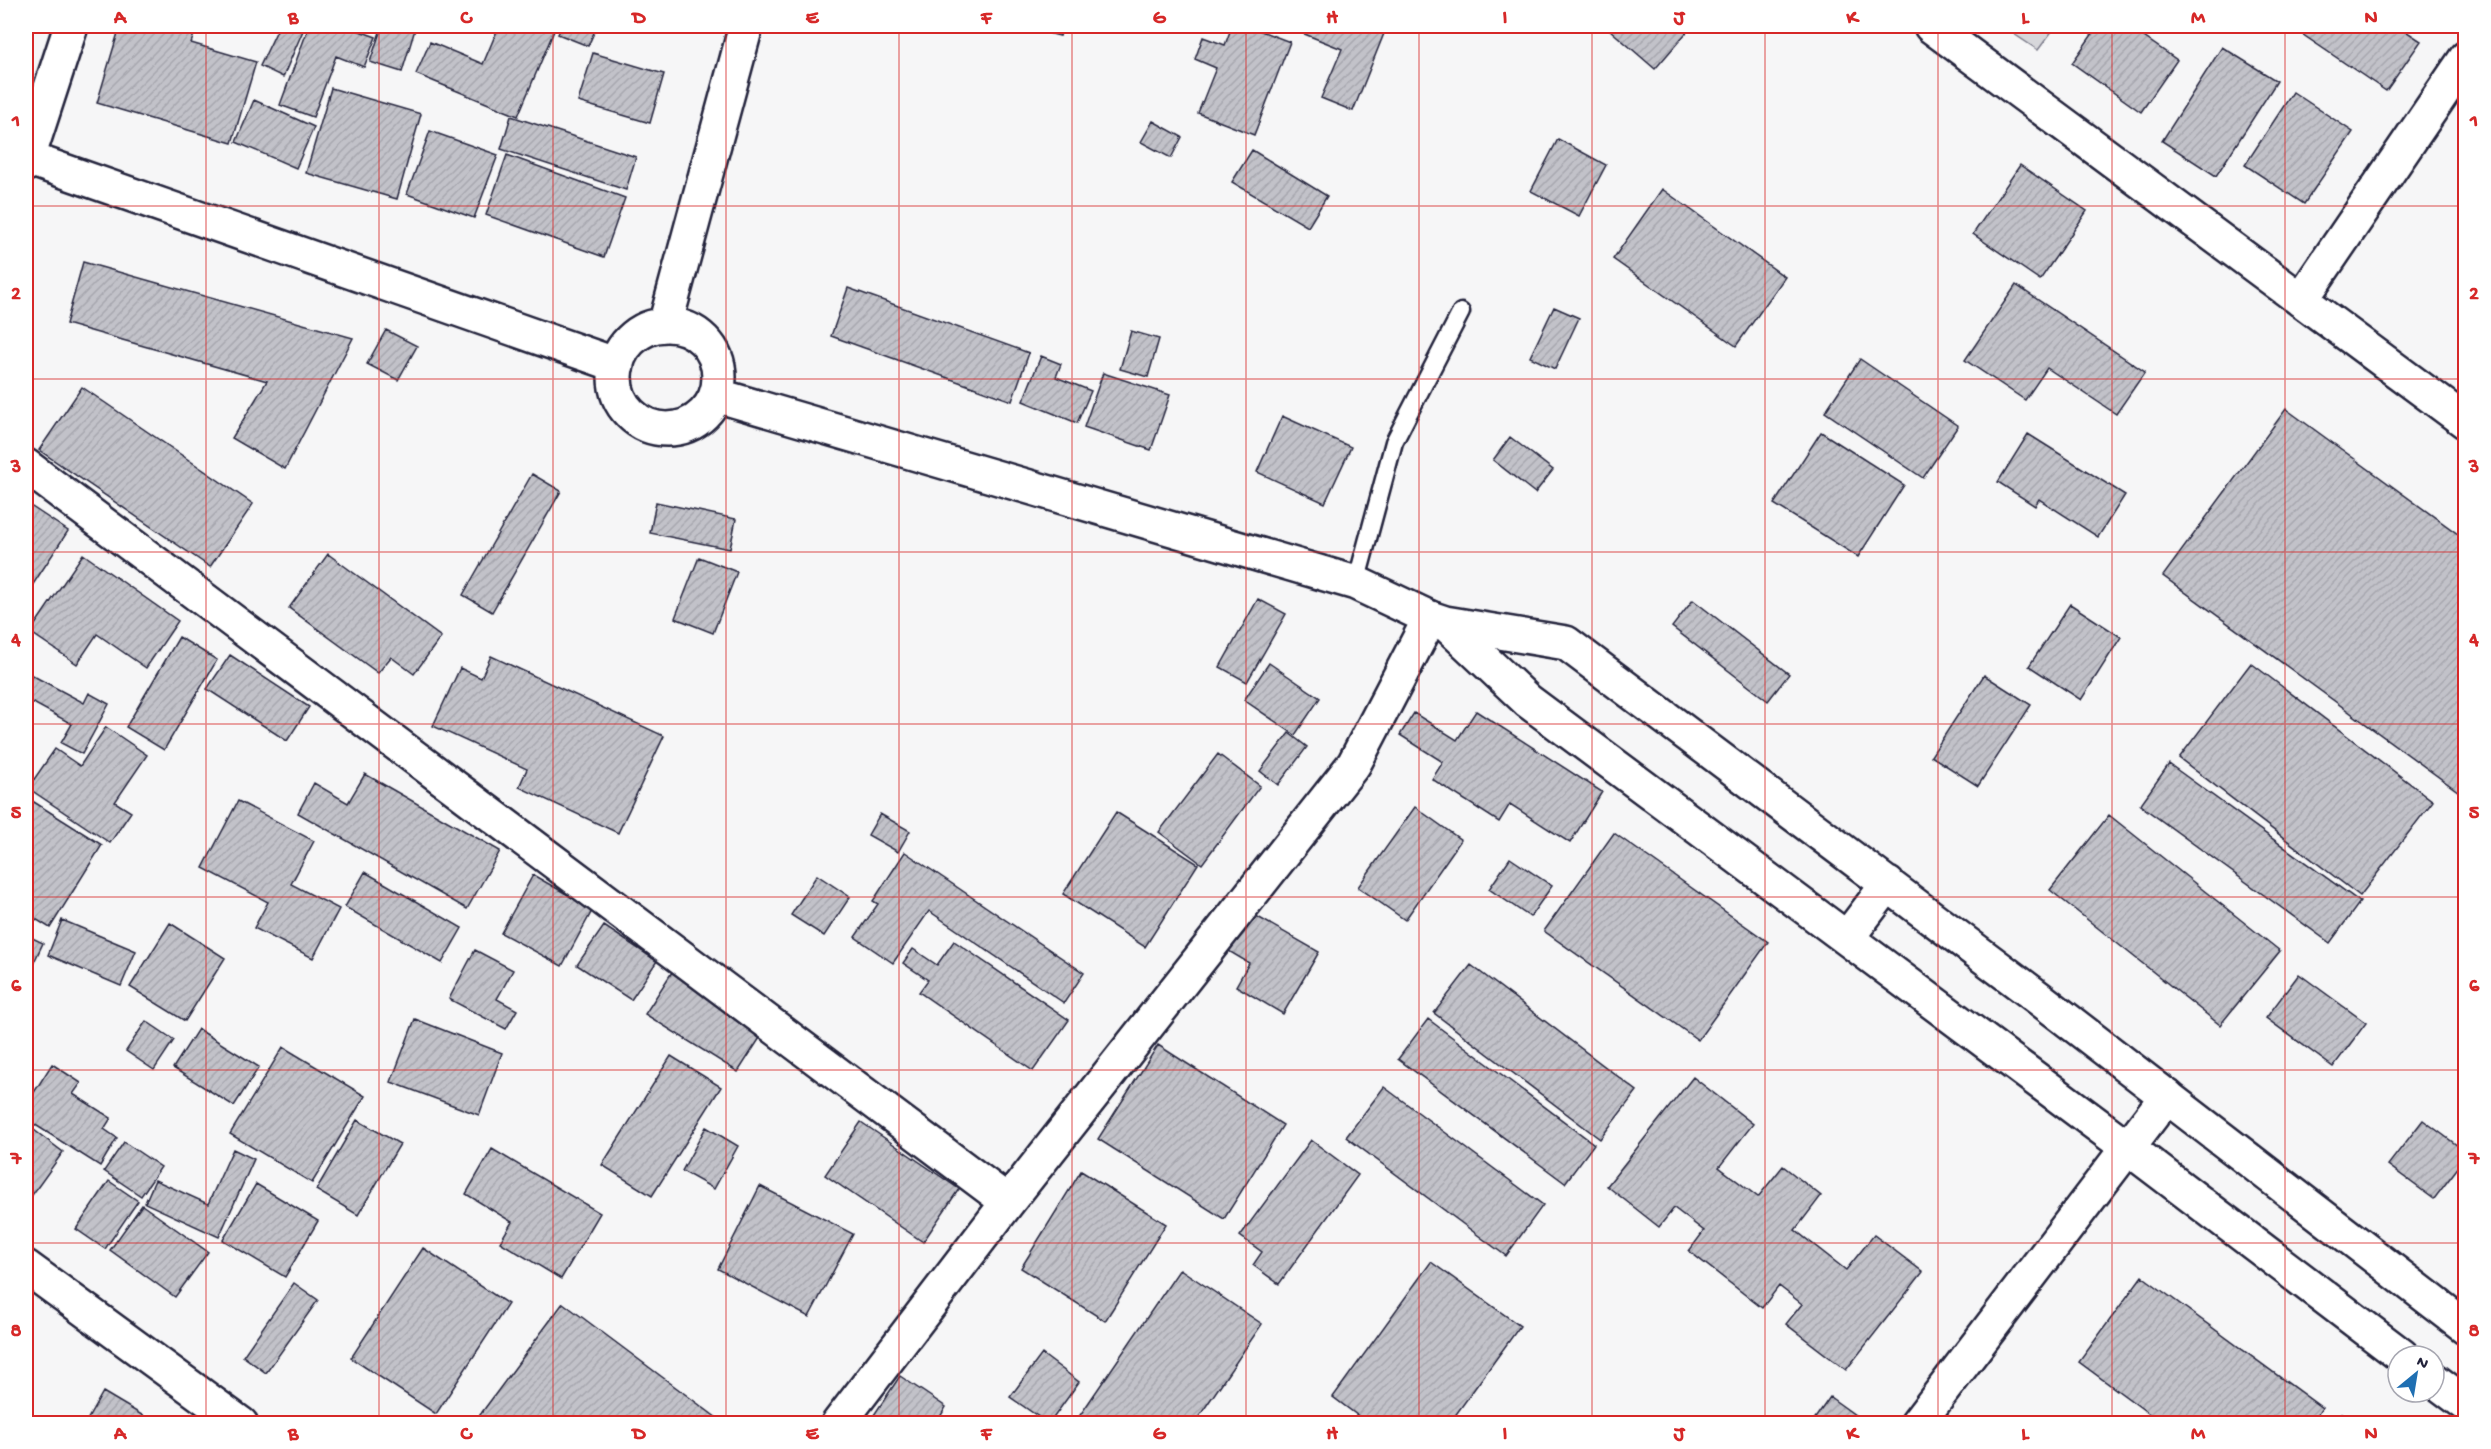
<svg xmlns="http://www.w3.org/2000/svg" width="2491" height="1449" font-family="'Gochi Hand',sans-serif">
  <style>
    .grass { fill: #d7d7db; stroke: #7c7c8b; stroke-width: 1.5 }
    .building { fill: url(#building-hatch); stroke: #22223b; stroke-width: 1.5 }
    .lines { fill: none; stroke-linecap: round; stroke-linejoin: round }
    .service-casing { stroke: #22223b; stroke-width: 21 }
    .minor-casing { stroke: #22223b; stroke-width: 38 }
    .tertiary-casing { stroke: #22223b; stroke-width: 38 }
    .service { stroke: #fff; stroke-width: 16 }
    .minor { stroke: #fff; stroke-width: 33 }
    .tertiary { stroke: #fff; stroke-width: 33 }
    .grid { fill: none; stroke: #d62828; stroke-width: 1.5; stroke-opacity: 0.55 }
    .neatline { fill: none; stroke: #d62828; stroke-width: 2 }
    .grid-label { font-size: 20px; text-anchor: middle; font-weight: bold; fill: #d62828 }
  </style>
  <defs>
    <pattern id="building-hatch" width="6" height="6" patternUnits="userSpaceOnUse" patternTransform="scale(1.5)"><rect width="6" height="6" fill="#c2c2c9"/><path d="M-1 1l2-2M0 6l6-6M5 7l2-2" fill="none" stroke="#a6a6ae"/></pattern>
  </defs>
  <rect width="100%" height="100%" fill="#f6f6f7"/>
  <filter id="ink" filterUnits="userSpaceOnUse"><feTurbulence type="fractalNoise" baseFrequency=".0167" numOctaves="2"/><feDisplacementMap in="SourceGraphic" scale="12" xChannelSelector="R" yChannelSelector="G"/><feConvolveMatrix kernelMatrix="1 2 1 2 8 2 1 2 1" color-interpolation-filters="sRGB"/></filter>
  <g filter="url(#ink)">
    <!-- grass -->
    <path class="grass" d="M 2002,26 L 2056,26 L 2038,50 Z"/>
    <!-- building -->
    <path class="building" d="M 120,26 L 197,26 L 191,43 L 256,62 L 232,143 L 97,103 Z
      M 279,26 L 305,26 L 283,77 L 260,66 Z
      M 309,26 L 346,26 L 376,37 L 364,67 L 336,56 L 313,117 L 280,105 Z
      M 382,26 L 416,26 L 402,72 L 370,62 Z
      M 499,26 L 556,26 L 518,116 L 416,74 L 430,42 L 483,64 Z
      M 562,26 L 597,26 L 588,46 L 558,34 Z
      M 1020,26 L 1063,26 L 1060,36 Z
      M 1232,26 L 1248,26 L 1290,42 L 1254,135 L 1198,113 L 1216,68 L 1195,59 L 1203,37 L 1225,45 Z
      M 1305,26 L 1387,26 L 1353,111 L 1321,98 L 1342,49 L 1302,33 Z
      M 1614,26 L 1692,26 L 1655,69 L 1610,30 Z
      M 2098,26 L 2128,26 L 2177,60 L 2141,112 L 2072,63 Z
      M 2290,26 L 2398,26 L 2421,41 L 2386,91 Z
      M 2222,47 L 2277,81 L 2216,176 L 2162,141 Z
      M 593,53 L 664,74 L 650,123 L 578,102 Z
      M 331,88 L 421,114 L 397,199 L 306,173 Z
      M 2293,92 L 2353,132 L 2304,204 L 2245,165 Z
      M 254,100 L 314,127 L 296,168 L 236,142 Z
      M 511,116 L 636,157 L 626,190 L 501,149 Z
      M 1153,121 L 1182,137 L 1171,158 L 1141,142 Z
      M 430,131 L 498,155 L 474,218 L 407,194 Z
      M 1558,139 L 1606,165 L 1579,216 L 1531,191 Z
      M 1252,150 L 1327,196 L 1308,227 L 1232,182 Z
      M 507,155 L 625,198 L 604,257 L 486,215 Z
      M 2020,165 L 2087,211 L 2040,280 L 1973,234 Z
      M 1662,189 L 1785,277 L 1736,346 L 1613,259 Z
      M 83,262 L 353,338 L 285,469 L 232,438 L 267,381 L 66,324 Z
      M 2016,285 L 2145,372 L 2116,414 L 2047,368 L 2025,400 L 1965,360 Z
      M 848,288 L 1029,353 L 1012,401 L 831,336 Z
      M 1554,307 L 1579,318 L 1555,369 L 1530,357 Z
      M 386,330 L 417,346 L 398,380 L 367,364 Z
      M 1131,331 L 1159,339 L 1148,377 L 1120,369 Z
      M 1041,356 L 1061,364 L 1056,377 L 1091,391 L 1077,423 L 1023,401 Z
      M 1860,359 L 1958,426 L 1923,478 L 1825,412 Z
      M 1103,373 L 1170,395 L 1151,450 L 1084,427 Z
      M 82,387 L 253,504 L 210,567 L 39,450 Z
      M 2286,409 L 2466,540 L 2466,797 L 2163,576 Z
      M 1282,416 L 1351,447 L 1325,503 L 1257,472 Z
      M 1821,432 L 1904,485 L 1858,557 L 1774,504 Z
      M 2028,434 L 2125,495 L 2098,537 L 2039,499 L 2035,506 L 1998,482 Z
      M 1510,437 L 1553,470 L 1535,493 L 1493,460 Z
      M 532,474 L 561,491 L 492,612 L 463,595 Z
      M 656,502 L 736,519 L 730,549 L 650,533 Z
      M 26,503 L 68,531 L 26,595 Z
      M 83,554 L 178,621 L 146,668 L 97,634 L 77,664 L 30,632 Z
      M 328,554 L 441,637 L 414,674 L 391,657 L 378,673 L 289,608 Z
      M 699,557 L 737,572 L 713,633 L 675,618 Z
      M 1258,599 L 1286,614 L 1247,682 L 1220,667 Z
      M 1693,600 L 1789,674 L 1768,701 L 1672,627 Z
      M 2070,604 L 2121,637 L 2081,700 L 2029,666 Z
      M 179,637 L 217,660 L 164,750 L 126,727 Z
      M 230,655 L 309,707 L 287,741 L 207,689 Z
      M 491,656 L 664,736 L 618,833 L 519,787 L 527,769 L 433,726 L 460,668 L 481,678 Z
      M 1269,663 L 1320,698 L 1295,735 L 1244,700 Z
      M 2251,663 L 2433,801 L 2360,896 L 2179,758 Z
      M 26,672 L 84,703 L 89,693 L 109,704 L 82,754 L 61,743 L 72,724 L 26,699 Z
      M 1984,675 L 2031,705 L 1978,786 L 1931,756 Z
      M 1476,711 L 1602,792 L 1570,843 L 1510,804 L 1499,822 L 1432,779 L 1443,762 L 1400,735 L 1414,713 L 1457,740 Z
      M 106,727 L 147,755 L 115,802 L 131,812 L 110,843 L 28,788 L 55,749 L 80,766 Z
      M 1289,733 L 1307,747 L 1278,785 L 1260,771 Z
      M 1218,754 L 1260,786 L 1202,864 L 1159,832 Z
      M 2169,764 L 2360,902 L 2330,943 L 2140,805 Z
      M 365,774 L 500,851 L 467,909 L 298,813 L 314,783 L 348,803 Z
      M 26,797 L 102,845 L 50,928 L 26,913 Z
      M 238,801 L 314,841 L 291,884 L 339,909 L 313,958 L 254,928 L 268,902 L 203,868 Z
      M 1415,807 L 1461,840 L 1405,920 L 1358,887 Z
      M 1116,812 L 1198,864 L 1145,947 L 1063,894 Z
      M 880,814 L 910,831 L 898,852 L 868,835 Z
      M 2109,815 L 2280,951 L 2220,1025 L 2050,890 Z
      M 1614,833 L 1768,942 L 1698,1040 L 1544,931 Z
      M 905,852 L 1084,973 L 1064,1003 L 929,911 L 893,963 L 855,937 L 878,904 L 873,901 Z
      M 1510,858 L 1552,886 L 1530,917 L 1489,889 Z
      M 365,872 L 462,928 L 442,963 L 345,907 Z
      M 533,875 L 593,909 L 562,966 L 501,933 Z
      M 817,875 L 850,897 L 824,936 L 791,915 Z
      M 1249,912 L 1319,952 L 1283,1014 L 1236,986 L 1249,963 L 1227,950 Z
      M 62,920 L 136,951 L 121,986 L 48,955 Z
      M 170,923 L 225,958 L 185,1021 L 130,987 Z
      M 604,926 L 657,961 L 631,1000 L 577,965 Z
      M 26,935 L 43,943 L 26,979 Z
      M 954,941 L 1069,1020 L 1033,1071 L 919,992 L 928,980 L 903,963 L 913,949 L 937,965 Z
      M 475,950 L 513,970 L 497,999 L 517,1010 L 506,1029 L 449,999 Z
      M 1471,965 L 1637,1091 L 1600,1139 L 1434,1013 Z
      M 672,972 L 765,1030 L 738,1072 L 645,1014 Z
      M 2299,974 L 2366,1023 L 2333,1067 L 2266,1018 Z
      M 415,1019 L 502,1053 L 479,1115 L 391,1082 Z
      M 1428,1019 L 1594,1144 L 1565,1183 L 1398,1059 Z
      M 146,1021 L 174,1040 L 154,1070 L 126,1051 Z
      M 198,1029 L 259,1067 L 234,1106 L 173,1068 Z
      M 1158,1045 L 1283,1125 L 1224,1219 L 1098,1139 Z
      M 283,1047 L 365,1096 L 312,1183 L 230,1134 Z
      M 671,1056 L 721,1087 L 652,1196 L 602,1165 Z
      M 52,1064 L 81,1083 L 73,1094 L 111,1118 L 104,1129 L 117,1138 L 100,1166 L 26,1119 L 26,1105 Z
      M 1693,1077 L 1753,1124 L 1719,1167 L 1758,1197 L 1783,1166 L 1821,1196 L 1795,1230 L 1846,1270 L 1874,1235 L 1923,1272 L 1846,1370 L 1786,1324 L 1802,1304 L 1779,1286 L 1762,1308 L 1689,1251 L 1704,1231 L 1674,1208 L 1659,1227 L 1607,1186 Z
      M 1384,1087 L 1543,1205 L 1506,1256 L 1346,1137 Z
      M 357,1120 L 400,1144 L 358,1215 L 316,1190 Z
      M 2423,1120 L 2466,1152 L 2466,1157 L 2434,1199 L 2388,1165 Z
      M 861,1122 L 959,1189 L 923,1242 L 825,1175 Z
      M 26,1124 L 63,1152 L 30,1198 L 26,1195 Z
      M 706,1127 L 738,1146 L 714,1189 L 682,1171 Z
      M 1311,1140 L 1358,1175 L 1279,1284 L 1253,1265 L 1262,1252 L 1240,1236 Z
      M 124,1142 L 161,1167 L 141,1196 L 104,1171 Z
      M 233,1149 L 254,1159 L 219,1237 L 145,1203 L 155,1180 L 208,1204 Z
      M 492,1149 L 600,1213 L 561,1279 L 500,1242 L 512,1222 L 466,1194 Z
      M 1081,1171 L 1166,1224 L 1105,1321 L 1021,1268 Z
      M 109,1181 L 138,1201 L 105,1249 L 76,1229 Z
      M 256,1184 L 318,1221 L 285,1277 L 223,1240 Z
      M 760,1186 L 853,1234 L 809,1317 L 718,1269 Z
      M 142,1205 L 208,1252 L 175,1297 L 110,1250 Z
      M 423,1248 L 508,1304 L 436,1414 L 351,1358 Z
      M 1431,1262 L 1520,1326 L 1449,1424 L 1369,1424 L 1333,1397 Z
      M 1180,1269 L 1262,1324 L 1194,1424 L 1074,1424 Z
      M 2142,1276 L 2322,1408 L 2311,1424 L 2163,1424 L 2079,1362 Z
      M 294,1283 L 318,1300 L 266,1373 L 243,1356 Z
      M 563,1303 L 725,1424 L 483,1424 L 477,1419 Z
      M 1042,1354 L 1079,1382 L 1049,1424 L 1010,1397 Z
      M 900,1376 L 946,1407 L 936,1424 L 868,1424 Z
      M 103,1392 L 157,1424 L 85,1424 Z
      M 1830,1397 L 1859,1418 L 1855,1424 L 1811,1424 Z
      M 2341,1414 L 2358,1424 L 2335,1424 Z"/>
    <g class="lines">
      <!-- service casing -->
      <g class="service-casing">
        <path id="service" d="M 1356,583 L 1394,442 L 1461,312"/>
      </g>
      <!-- minor casing -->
      <g class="minor-casing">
        <path id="minor" d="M 1931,26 L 2466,422
          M 2301,300 L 2466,58
          M 26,466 L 1008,1202
          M 838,1424 L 1008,1202 L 1354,764 L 1430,618
          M 1917,1424 L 2167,1096"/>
      </g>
      <!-- tertiary casing -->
      <g class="tertiary-casing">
        <path id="tertiary" d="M 27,158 L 617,365
          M 26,164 L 71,26
          M 665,325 L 746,26
          M615 377a52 52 0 1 1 104 0a52 52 0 1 1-104 0Z
          M 716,395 L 1356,583 L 1430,618 L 1445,623 L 1566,643 L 2044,1002 L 2466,1327
          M 1445,623 L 1528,701 L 2127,1147 L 2402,1356
          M 1847,938 L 1888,884
          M 26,1267 L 241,1424
          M 2434,1380 L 2466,1404"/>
      </g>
      <!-- service -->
      <use href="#service" class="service"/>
      <!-- minor -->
      <use href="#minor" class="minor"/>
      <!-- tertiary -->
      <use href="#tertiary" class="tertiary"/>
    </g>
  </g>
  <!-- grid -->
  <path class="grid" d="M 206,26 L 206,1424M 379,26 L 379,1424M 553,26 L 553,1424M 726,26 L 726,1424M 899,26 L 899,1424M 1072,26 L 1072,1424M 1246,26 L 1246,1424M 1419,26 L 1419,1424M 1592,26 L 1592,1424M 1765,26 L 1765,1424M 1938,26 L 1938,1424M 2112,26 L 2112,1424M 2285,26 L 2285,1424M 26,206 L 2466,206M 26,379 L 2466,379M 26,552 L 2466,552M 26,724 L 2466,724M 26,897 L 2466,897M 26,1070 L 2466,1070M 26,1243 L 2466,1243"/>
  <!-- margin -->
  <rect width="2491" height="1449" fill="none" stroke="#fff" stroke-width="66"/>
  <!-- north arrow -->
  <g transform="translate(2416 1374) rotate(30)"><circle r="28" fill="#ffffff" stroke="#a7a7b1" stroke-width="1.5"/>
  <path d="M0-4.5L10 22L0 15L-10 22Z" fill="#1f6fb2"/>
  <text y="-9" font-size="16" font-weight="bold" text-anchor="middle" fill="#22223b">N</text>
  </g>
  <rect x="33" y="33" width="2425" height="1383" class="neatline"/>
  <g class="grid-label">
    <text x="120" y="23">A</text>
    <text x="293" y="23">B</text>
    <text x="466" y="23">C</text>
    <text x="639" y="23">D</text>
    <text x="812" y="23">E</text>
    <text x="986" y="23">F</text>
    <text x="1159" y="23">G</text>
    <text x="1332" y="23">H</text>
    <text x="1505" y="23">I</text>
    <text x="1679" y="23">J</text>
    <text x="1852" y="23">K</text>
    <text x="2025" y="23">L</text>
    <text x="2198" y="23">M</text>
    <text x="2371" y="23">N</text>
    <text x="16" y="126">1</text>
    <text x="2474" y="126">1</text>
    <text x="16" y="299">2</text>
    <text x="2474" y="299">2</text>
    <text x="16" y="472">3</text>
    <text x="2474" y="472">3</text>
    <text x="16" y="645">4</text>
    <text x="2474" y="645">4</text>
    <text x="16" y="818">5</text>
    <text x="2474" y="818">5</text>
    <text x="16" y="991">6</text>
    <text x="2474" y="991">6</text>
    <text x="16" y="1164">7</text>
    <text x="2474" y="1164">7</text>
    <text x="16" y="1336">8</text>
    <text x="2474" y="1336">8</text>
    <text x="120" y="1439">A</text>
    <text x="293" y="1439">B</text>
    <text x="466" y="1439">C</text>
    <text x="639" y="1439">D</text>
    <text x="812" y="1439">E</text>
    <text x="986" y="1439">F</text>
    <text x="1159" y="1439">G</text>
    <text x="1332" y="1439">H</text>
    <text x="1505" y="1439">I</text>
    <text x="1679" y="1439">J</text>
    <text x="1852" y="1439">K</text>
    <text x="2025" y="1439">L</text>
    <text x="2198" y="1439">M</text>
    <text x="2371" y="1439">N</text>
  </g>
</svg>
